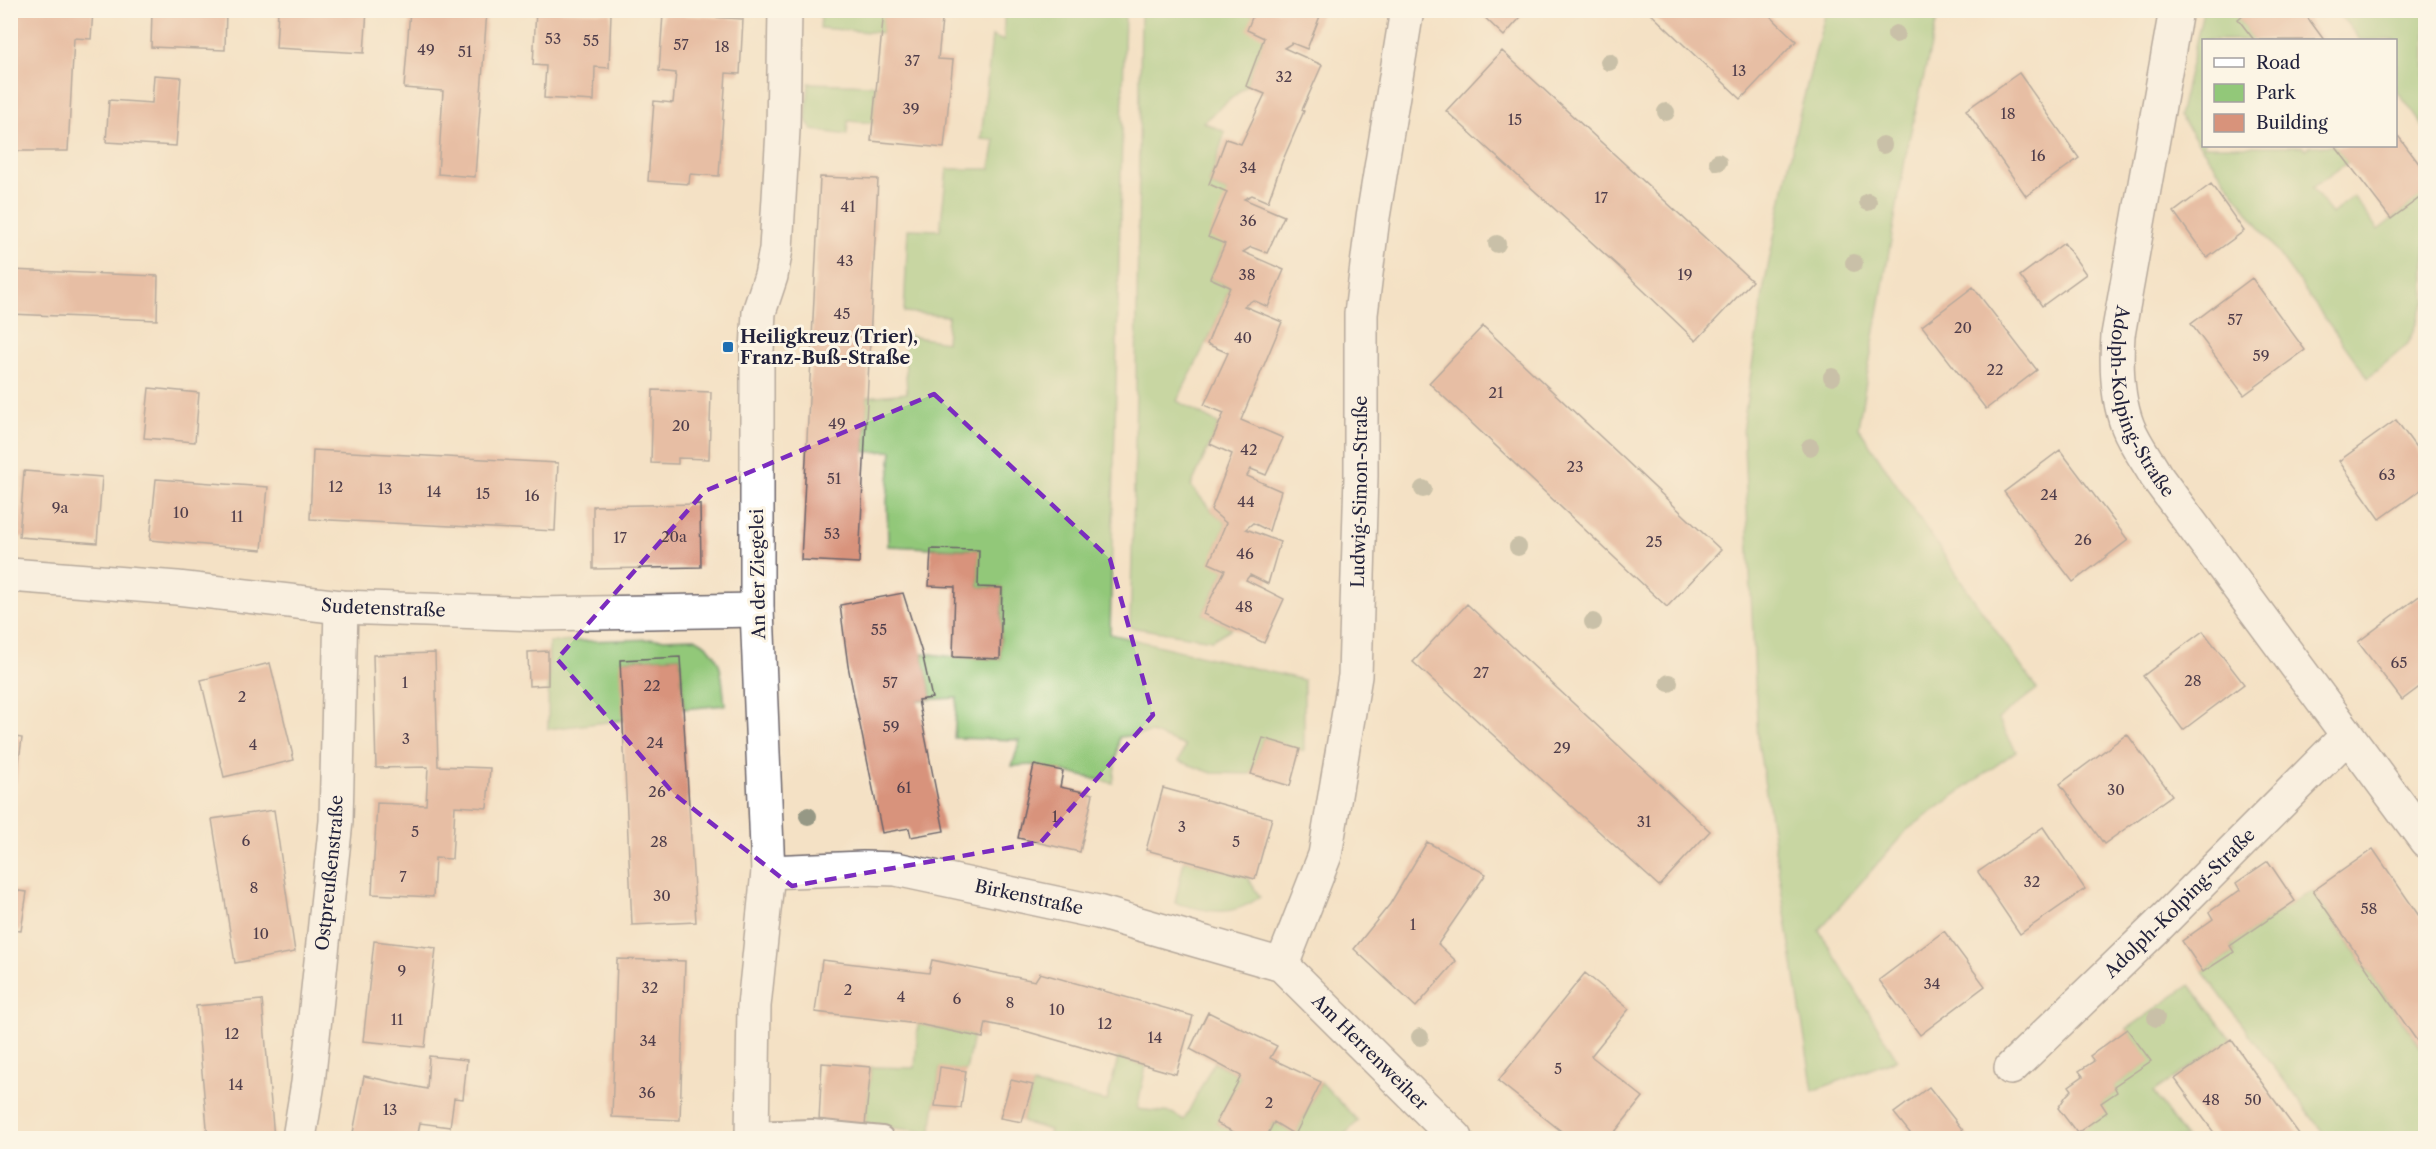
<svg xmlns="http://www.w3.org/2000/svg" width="2436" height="1149" font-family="'Libre Caslon Text',serif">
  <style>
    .green { fill: #92c879; stroke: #5a755a; stroke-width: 1.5 }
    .building { fill: #d8937b }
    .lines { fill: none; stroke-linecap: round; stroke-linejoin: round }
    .lane-casing { stroke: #6c656b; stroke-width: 26 }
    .street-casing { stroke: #6c656b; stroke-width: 36 }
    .lane { stroke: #fff; stroke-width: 22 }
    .street { stroke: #fff; stroke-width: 33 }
    .tree { fill: #969885 }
    .marked { fill: none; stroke: #7b2cbf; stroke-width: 4.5; stroke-dasharray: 12 8; stroke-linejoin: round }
    .poi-dot { fill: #1f6fb2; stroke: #fcf5e5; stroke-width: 2 }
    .labels { text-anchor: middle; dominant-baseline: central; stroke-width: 6; stroke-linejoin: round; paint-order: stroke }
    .number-label { font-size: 15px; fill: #503e4b }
    .poi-label { font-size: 18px; font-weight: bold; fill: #22223b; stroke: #fcf5e5; text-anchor: start }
    .street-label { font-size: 18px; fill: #22223b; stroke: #fcf5e5 }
  </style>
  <rect width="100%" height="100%" fill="#fcf5e5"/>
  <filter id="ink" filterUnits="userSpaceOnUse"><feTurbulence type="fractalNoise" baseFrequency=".0167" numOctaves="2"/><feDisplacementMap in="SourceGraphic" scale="12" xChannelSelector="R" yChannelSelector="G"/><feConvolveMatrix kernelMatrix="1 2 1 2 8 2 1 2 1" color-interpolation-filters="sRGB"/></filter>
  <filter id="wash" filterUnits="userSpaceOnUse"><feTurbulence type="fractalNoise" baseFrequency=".008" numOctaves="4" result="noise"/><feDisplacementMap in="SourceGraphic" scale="24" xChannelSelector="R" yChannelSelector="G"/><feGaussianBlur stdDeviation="1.35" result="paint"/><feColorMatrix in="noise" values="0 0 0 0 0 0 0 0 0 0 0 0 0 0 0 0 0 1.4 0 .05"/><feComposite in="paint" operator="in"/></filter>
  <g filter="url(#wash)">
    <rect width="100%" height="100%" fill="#f4e1c5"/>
    <!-- green -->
    <path class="green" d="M 812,11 L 884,11 L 882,33 L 820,28 L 821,16 L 812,14 Z
      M 1004,11 L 1125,11 L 1110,634 L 1304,680 L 1304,751 L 1263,738 L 1251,774 L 1212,773 L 1179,761 L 1185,746 L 1152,733 L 1119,737 L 1113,783 L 1034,765 L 1012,766 L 1020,740 L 954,738 L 957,698 L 918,700 L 932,697 L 922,653 L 953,657 L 1000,659 L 1002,588 L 978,587 L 978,550 L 888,546 L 887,501 L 892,451 L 865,452 L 867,397 L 907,393 L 904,335 L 946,342 L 948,316 L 904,312 L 908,229 L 940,230 L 947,169 L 990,169 L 995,140 L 981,139 L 992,36 L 1004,41 Z
      M 1141,11 L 1243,11 L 1253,15 L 1264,38 L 1246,86 L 1203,122 L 1225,132 L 1209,184 L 1227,192 L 1225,244 L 1210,278 L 1230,287 L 1213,329 L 1177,401 L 1219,424 L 1191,486 L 1211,510 L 1226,523 L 1210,562 L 1225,570 L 1203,614 L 1232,628 L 1212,640 L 1130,627 L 1135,452 Z
      M 1826,11 L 1939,11 L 1908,144 L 1858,427 L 1975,601 L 2037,689 L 1998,719 L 2016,751 L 1907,830 L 1819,930 L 1897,1059 L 1813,1091 L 1758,742 L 1743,425 L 1765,281 L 1799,116 Z
      M 2203,11 L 2232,11 L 2254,40 L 2204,40 L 2204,146 L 2302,146 L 2305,149 L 2310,146 L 2335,146 L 2348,162 L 2312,188 L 2332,214 L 2353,196 L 2378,230 L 2425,193 L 2425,301 L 2408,344 L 2368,378 L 2179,116 Z
      M 2337,11 L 2425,11 L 2425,129 L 2396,89 L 2396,40 L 2360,40 Z
      M 809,83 L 876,85 L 873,123 L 848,121 L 847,135 L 812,130 L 806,120 Z
      M 695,638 C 725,653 721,676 725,705 L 684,709 L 680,657 L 621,660 L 624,720 L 548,729 L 549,642 Z
      M 1184,860 L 1247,877 L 1260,897 C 1230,919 1208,911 1175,903 Z
      M 2313,891 L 2425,1054 L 2425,1138 L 2327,1138 L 2203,972 L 2234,952 L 2230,946 L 2295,901 Z
      M 2190,985 L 2231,1039 L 2153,1092 L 2186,1138 L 2079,1138 L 2077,1133 L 2106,1112 L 2101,1103 L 2117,1092 L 2114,1086 L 2150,1061 L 2127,1029 Z
      M 918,1024 L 973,1036 L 966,1071 L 940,1068 L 931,1132 L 865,1125 L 871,1067 L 915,1068 Z
      M 1118,1058 L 1146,1066 L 1137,1109 L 1172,1113 L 1184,1120 L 1214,1062 L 1241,1076 L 1216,1123 L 1245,1138 L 1048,1138 L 1050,1130 L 1022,1122 L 1033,1085 L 1107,1101 Z
      M 1321,1082 L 1358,1121 L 1341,1138 L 1266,1138 L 1274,1122 L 1295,1135 Z"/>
    <g id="blocks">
      <!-- building -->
      <path class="building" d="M 14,10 L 93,10 L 91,39 L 74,38 L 68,151 L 10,151 L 10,63 Z
        M 152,10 L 226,10 L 225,50 L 151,47 Z
        M 278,10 L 367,10 L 364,53 L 276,48 Z
        M 410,10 L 487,10 L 475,177 L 438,174 L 443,91 L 404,88 Z
        M 536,10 L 611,13 L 609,68 L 595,67 L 594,101 L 544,98 L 546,66 L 533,65 Z
        M 884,10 L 943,10 L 938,59 L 953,60 L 944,148 L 871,141 Z
        M 1243,10 L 1322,11 L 1307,49 L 1292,43 L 1284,48 L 1322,65 L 1302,110 L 1304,111 L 1282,162 L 1268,202 L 1252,195 L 1244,199 L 1284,216 L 1267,253 L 1251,247 L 1243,252 L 1284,270 L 1268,307 L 1253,300 L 1244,306 L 1282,322 L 1241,420 L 1283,438 L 1266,475 L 1251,469 L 1247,476 L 1281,491 L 1269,531 L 1253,523 L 1246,529 L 1280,542 L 1268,584 L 1250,575 L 1246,580 L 1284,599 L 1264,643 L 1203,614 L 1225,570 L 1209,563 L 1226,523 L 1211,510 L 1232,454 L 1210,444 L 1224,413 L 1204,405 L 1228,353 L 1207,344 L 1230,287 L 1210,278 L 1225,244 L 1208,237 L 1227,192 L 1209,184 L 1226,139 L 1241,144 L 1265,94 L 1246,86 L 1264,38 L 1247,30 L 1253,15 Z
        M 1477,10 L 1527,10 L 1504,36 Z
        M 1647,10 L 1764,10 L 1796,41 L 1741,99 Z
        M 2249,10 L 2302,10 L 2324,40 L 2254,40 L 2238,19 Z
        M 663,14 L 743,19 L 740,74 L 726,73 L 719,176 L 690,174 L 689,184 L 648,181 L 654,101 L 673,103 L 676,73 L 659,71 Z
        M 1502,51 L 1752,281 L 1696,341 L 1618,266 L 1446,111 Z
        M 2019,73 L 2079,158 L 2026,196 L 1966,110 Z
        M 154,75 L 181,77 L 176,146 L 106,142 L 109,100 L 152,103 Z
        M 2396,133 L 2426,173 L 2426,193 L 2391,219 L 2335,146 L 2396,146 Z
        M 820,177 L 878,179 L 859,563 L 801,560 Z
        M 2211,184 L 2244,231 L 2207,258 L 2174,212 Z
        M 2064,243 L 2086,274 L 2042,306 L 2020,276 Z
        M 10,270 L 158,276 L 157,320 L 10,314 Z
        M 2252,278 L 2305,350 L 2244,395 L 2191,324 Z
        M 1973,287 L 2037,370 L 1986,409 L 1922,326 Z
        M 1483,326 L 1721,550 L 1667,607 L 1429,383 Z
        M 149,388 L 199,393 L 195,442 L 144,438 Z
        M 653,390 L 711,392 L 709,459 L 678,458 L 678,464 L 651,463 Z
        M 2396,420 L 2426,461 L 2426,486 L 2380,519 L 2339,461 Z
        M 313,450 L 558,463 L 555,531 L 310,519 Z
        M 2060,450 L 2128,540 L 2073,582 L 2004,492 Z
        M 24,471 L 102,477 L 97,543 L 19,537 Z
        M 156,479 L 268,487 L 262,550 L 150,540 Z
        M 700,504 L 701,567 L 593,569 L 593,506 Z
        M 931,549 L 979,550 L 978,587 L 1002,588 L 1000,659 L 953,657 L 955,587 L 929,586 Z
        M 2426,591 L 2426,682 L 2402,700 L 2358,642 Z
        M 903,593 L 922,653 L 932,698 L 918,700 L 944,831 L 911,837 L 909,828 L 882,833 L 848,666 L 840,605 Z
        M 1467,604 L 1710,831 L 1659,886 L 1413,662 Z
        M 2203,631 L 2244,684 L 2183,730 L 2143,676 Z
        M 548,651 L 548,685 L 529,686 L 528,652 Z
        M 435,653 L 438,766 L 490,768 L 487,808 L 455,806 L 452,859 L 435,858 L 433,897 L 372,894 L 377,803 L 426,805 L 428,767 L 376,768 L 373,655 Z
        M 680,657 L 696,922 L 632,925 L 620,660 Z
        M 270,663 L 294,760 L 224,777 L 201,680 Z
        M 2127,734 L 2172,795 L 2104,844 L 2060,784 Z
        M 10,736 L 22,738 L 16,783 L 10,783 Z
        M 1263,738 L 1300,749 L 1290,786 L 1251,774 Z
        M 1034,765 L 1063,771 L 1060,787 L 1093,794 L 1080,852 L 1018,838 Z
        M 1163,788 L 1272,818 L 1255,879 L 1146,850 Z
        M 274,810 L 295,952 L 235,963 L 212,819 Z
        M 2043,827 L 2085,889 L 2020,934 L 1978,872 Z
        M 1427,842 L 1486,874 L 1438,944 L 1456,961 L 1416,1007 L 1354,949 L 1390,904 Z
        M 2373,849 L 2426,926 L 2426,1054 L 2313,891 Z
        M 2268,861 L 2295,901 L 2230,946 L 2234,952 L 2203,972 L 2182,941 L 2213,919 L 2209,912 L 2240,890 L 2236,883 Z
        M 10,890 L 27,892 L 21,931 L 10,930 Z
        M 1944,931 L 1985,986 L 1920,1035 L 1879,980 Z
        M 374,941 L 436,948 L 425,1047 L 363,1041 Z
        M 617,959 L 685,961 L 680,1120 L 612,1117 Z
        M 822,960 L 929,973 L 932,960 L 1035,981 L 1040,973 L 1193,1016 L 1176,1074 L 1025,1031 L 986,1023 L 983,1038 L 918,1024 L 815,1012 Z
        M 1585,973 L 1629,1009 L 1591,1056 L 1643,1097 L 1610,1138 L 1570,1138 L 1498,1081 Z
        M 262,1000 L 274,1138 L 208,1138 L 196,1006 Z
        M 1208,1012 L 1277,1046 L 1270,1058 L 1321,1082 L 1295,1135 L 1274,1122 L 1266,1138 L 1245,1138 L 1216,1123 L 1241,1076 L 1190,1049 Z
        M 2127,1029 L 2151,1061 L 2114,1086 L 2117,1092 L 2101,1103 L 2107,1112 L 2077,1133 L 2058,1108 L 2066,1096 L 2072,1090 L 2069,1086 L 2083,1076 L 2079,1071 L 2094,1061 L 2090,1056 Z
        M 2231,1039 L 2259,1079 L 2302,1138 L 2218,1138 L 2204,1119 L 2175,1079 Z
        M 429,1056 L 467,1060 L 463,1099 L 454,1098 L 450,1127 L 420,1123 L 417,1138 L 352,1138 L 364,1076 L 427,1089 Z
        M 822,1063 L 871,1067 L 865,1125 L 819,1121 Z
        M 940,1067 L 966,1071 L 961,1108 L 935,1106 Z
        M 1011,1080 L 1033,1085 L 1022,1122 L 1000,1118 Z
        M 1929,1087 L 1969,1138 L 1914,1138 L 1894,1113 Z"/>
    </g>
  </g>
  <g filter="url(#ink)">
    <use href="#blocks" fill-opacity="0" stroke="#6c656b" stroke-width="1.5"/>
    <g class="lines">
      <!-- lane casing -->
      <g class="lane-casing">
        <path id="lane" d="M 751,1133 L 812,1131 L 882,1138"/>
      </g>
      <!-- street casing -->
      <g class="street-casing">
        <g id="street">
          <path id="s1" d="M 2176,10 L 2118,335 C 2116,364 2117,399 2128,427 C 2135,444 2147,460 2156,476 L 2426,841"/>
          <path id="s2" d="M 10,575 L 177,588 L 341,607 L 537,614 L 757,610"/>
          <path id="s3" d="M 768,872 L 863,868 L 896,869 L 1098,912 L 1282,965 L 1456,1138"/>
          <path id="s4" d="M 1282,965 L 1325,855 L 1355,676 L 1361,476 L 1361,314 L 1373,217 L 1407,10"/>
          <path id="s5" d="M 2011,1068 L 2158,926 L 2346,737"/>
          <path id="s6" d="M 299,1138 L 308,1083 L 336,821 L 341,607"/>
          <path d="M 752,1138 L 754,1006 L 768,872 L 757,610 L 757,351 L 759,312 L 771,276 L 776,249 L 783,130 L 785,10"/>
        </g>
      </g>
      <!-- lane -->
      <use href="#lane" class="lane"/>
      <!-- street -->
      <use href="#street" class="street"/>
    </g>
    <!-- trees -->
    <g class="tree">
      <circle cx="1896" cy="34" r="9"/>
      <circle cx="1609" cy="62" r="9"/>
      <circle cx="1666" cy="112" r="9"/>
      <circle cx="1883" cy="145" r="9"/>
      <circle cx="1718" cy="162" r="9"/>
      <circle cx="1868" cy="202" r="9"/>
      <circle cx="1497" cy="244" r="9"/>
      <circle cx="1854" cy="263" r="9"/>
      <circle cx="1832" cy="377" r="9"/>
      <circle cx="1810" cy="447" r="9"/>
      <circle cx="1423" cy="489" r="9"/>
      <circle cx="1518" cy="547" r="9"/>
      <circle cx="1593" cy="622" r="9"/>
      <circle cx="1669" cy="683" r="9"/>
      <circle cx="808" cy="816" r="9"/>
      <circle cx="2156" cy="1018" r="9"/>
      <circle cx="1420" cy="1037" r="9"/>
    </g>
  </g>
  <!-- marked area -->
  <path d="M0 0H2436V1149H0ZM 934,394 L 1110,559 L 1153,715 L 1041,842 L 792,886 L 674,794 L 557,659 L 705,491 Z" fill="#f4e1c5" fill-opacity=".55" fill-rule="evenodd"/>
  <path class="marked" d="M 934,394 L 1110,559 L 1153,715 L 1041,842 L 792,886 L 674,794 L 557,659 L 705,491 Z"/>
  <!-- markers -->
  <rect class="poi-dot" x="722" y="341" width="12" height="12" rx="3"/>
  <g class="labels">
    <!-- number labels -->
    <g class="number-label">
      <text x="553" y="38">53</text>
      <text x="591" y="40">55</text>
      <text x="681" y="44">57</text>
      <text x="722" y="46">18</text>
      <text x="426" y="49">49</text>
      <text x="465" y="51">51</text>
      <text x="912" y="60">37</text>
      <text x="1739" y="70">13</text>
      <text x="1284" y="76">32</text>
      <text x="911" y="108">39</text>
      <text x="2008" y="113">18</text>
      <text x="1515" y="119">15</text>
      <text x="2038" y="155">16</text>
      <text x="1248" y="167">34</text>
      <text x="1601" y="197">17</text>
      <text x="848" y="206">41</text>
      <text x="1248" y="220">36</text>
      <text x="845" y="260">43</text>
      <text x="1247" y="274">38</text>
      <text x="1685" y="274">19</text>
      <text x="842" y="313">45</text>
      <text x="2235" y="319">57</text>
      <text x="1963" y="327">20</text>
      <text x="1243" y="337">40</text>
      <text x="2261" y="355">59</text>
      <text x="1995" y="369">22</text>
      <text x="1496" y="392">21</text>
      <text x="837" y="423">49</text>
      <text x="681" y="425">20</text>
      <text x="1249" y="449">42</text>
      <text x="1575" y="466">23</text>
      <text x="2387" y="474">63</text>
      <text x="834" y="478">51</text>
      <text x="336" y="486">12</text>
      <text x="385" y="488">13</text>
      <text x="434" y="491">14</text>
      <text x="483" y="493">15</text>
      <text x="2049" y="494">24</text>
      <text x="532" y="495">16</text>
      <text x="1246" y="501">44</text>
      <text x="60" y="507">9a</text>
      <text x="181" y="512">10</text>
      <text x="237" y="516">11</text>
      <text x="832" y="533">53</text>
      <text x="674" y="536">20a</text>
      <text x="620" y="537">17</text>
      <text x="2083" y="539">26</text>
      <text x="1654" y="541">25</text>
      <text x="1245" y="553">46</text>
      <text x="1244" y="606">48</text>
      <text x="879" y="629">55</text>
      <text x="2399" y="662">65</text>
      <text x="1481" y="672">27</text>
      <text x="2193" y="680">28</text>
      <text x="405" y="682">1</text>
      <text x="890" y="682">57</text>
      <text x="652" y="685">22</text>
      <text x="242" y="696">2</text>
      <text x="891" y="726">59</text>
      <text x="406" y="738">3</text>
      <text x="655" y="742">24</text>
      <text x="253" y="744">4</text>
      <text x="1562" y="747">29</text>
      <text x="904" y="787">61</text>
      <text x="2116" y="789">30</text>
      <text x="657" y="791">26</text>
      <text x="1055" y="816">1</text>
      <text x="1644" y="821">31</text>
      <text x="1182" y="826">3</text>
      <text x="415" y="831">5</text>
      <text x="246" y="840">6</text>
      <text x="659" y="841">28</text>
      <text x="1236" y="841">5</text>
      <text x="403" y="876">7</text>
      <text x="2032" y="881">32</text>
      <text x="254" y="887">8</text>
      <text x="662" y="895">30</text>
      <text x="2369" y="908">58</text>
      <text x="1413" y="924">1</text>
      <text x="261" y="933">10</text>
      <text x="402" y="970">9</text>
      <text x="1932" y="983">34</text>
      <text x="650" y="987">32</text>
      <text x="848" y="989">2</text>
      <text x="901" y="996">4</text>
      <text x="957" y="998">6</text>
      <text x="1010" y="1002">8</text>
      <text x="1057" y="1009">10</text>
      <text x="397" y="1019">11</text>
      <text x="1105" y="1023">12</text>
      <text x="232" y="1033">12</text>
      <text x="1155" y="1037">14</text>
      <text x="648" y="1040">34</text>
      <text x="1558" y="1068">5</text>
      <text x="236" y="1084">14</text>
      <text x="647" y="1092">36</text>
      <text x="2211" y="1099">48</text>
      <text x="2253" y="1099">50</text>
      <text x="1269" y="1102">2</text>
      <text x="390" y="1109">13</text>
    </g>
    <!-- poi labels -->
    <g class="poi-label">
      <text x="740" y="337">Heiligkreuz (Trier),<tspan x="740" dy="21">Franz-Buß-Straße</tspan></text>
    </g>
    <!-- street labels -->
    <g class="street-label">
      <text stroke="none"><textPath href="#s1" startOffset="402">Adolph-Kolping-Straße</textPath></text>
      <text stroke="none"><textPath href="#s4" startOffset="484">Ludwig-Simon-Straße</textPath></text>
      <text transform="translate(758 574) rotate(-91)">An der Ziegelei</text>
      <text stroke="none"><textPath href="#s2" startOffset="375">Sudetenstraße</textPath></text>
      <text stroke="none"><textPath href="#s6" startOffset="267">Ostpreußenstraße</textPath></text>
      <text stroke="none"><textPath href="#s3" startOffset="264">Birkenstraße</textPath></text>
      <text stroke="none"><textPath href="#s5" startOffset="236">Adolph-Kolping-Straße</textPath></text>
      <text stroke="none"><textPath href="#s3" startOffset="650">Am Herrenweiher</textPath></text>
    </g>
  </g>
  <!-- margin -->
  <rect width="2436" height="1149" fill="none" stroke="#fcf5e5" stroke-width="36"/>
  <!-- legend -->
  <rect x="2202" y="39" width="195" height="108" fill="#fcf5e5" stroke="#a5a1a1" stroke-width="1.5"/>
  <rect x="2214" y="58" width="30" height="9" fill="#ffffff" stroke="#a5a1a1" stroke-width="1.5"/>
  <text x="2256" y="69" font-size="18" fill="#22223b">Road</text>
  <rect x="2214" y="84" width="30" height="18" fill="#92c879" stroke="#a5a1a1" stroke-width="1.5"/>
  <text x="2256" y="99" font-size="18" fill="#22223b">Park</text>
  <rect x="2214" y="114" width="30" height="18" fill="#d8937b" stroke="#a5a1a1" stroke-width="1.5"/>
  <text x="2256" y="129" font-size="18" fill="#22223b">Building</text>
</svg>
